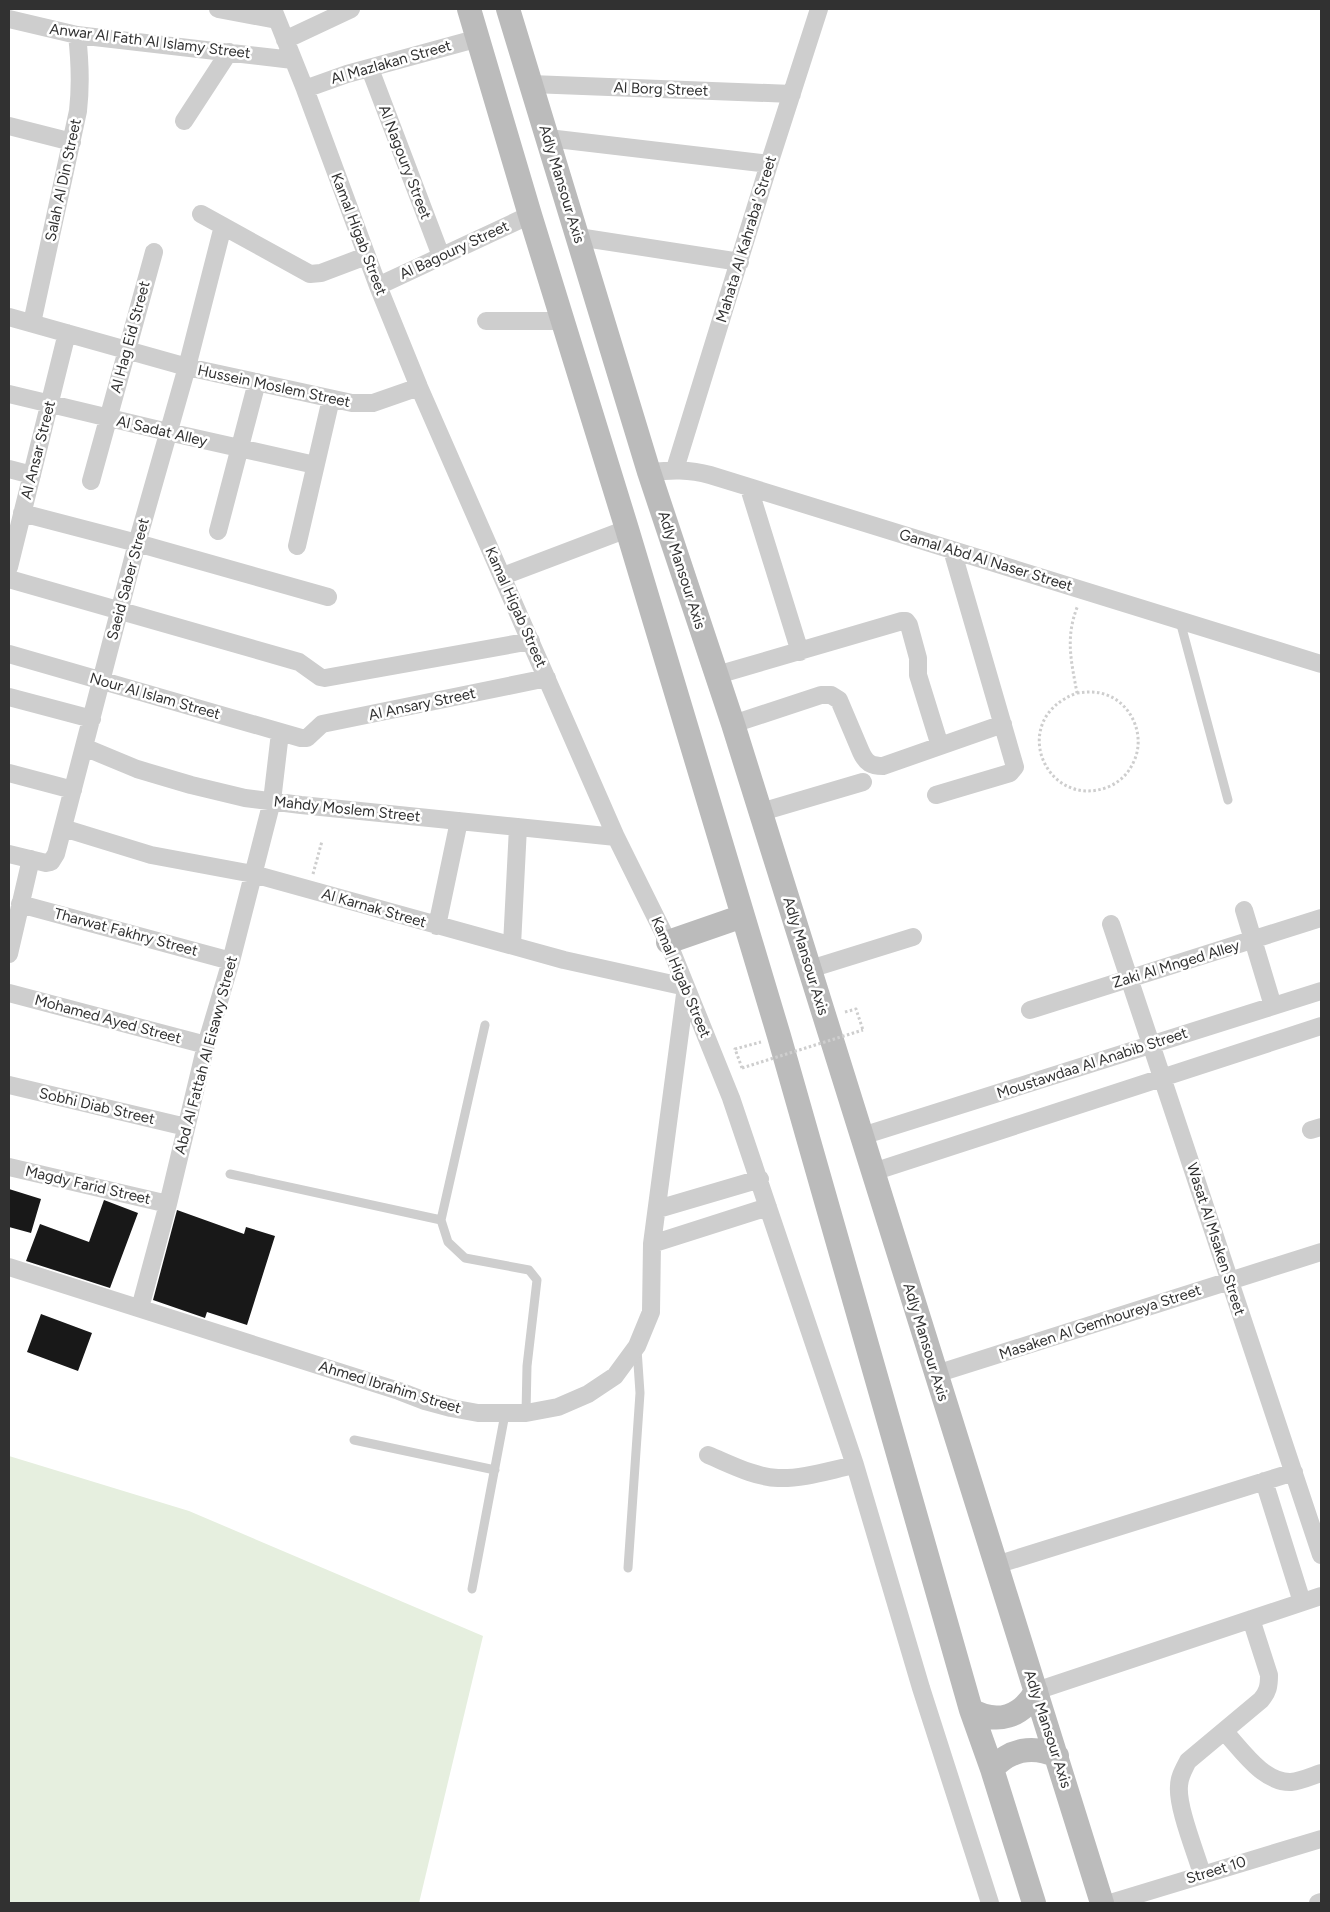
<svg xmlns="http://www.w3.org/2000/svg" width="1330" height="1912" font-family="Figtree,sans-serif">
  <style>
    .green { fill: #e6efdf }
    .building { fill: #181818 }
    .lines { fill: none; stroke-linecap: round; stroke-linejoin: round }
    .path { stroke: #cecece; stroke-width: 3; stroke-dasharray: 2.5 2.5; stroke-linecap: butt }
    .service { stroke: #cecece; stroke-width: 9 }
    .minor { stroke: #cecece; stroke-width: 18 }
    .secondary { stroke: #bbb; stroke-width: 24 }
    .path-bridge { stroke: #cecece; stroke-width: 3; stroke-dasharray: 2.5 2.5; stroke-linecap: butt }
    .labels { text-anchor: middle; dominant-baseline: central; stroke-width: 5; stroke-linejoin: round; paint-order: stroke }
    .street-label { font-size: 15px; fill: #313131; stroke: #fff }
  </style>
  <rect width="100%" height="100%" fill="#fff"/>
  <!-- green -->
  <path class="green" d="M 9,1456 L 189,1511 L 483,1636 L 419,1903 L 9,1903 Z"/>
  <!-- building -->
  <path class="building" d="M 9,1189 L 41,1199 L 31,1233 L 9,1227 Z
    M 104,1200 L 138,1213 L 110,1288 L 26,1261 L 40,1224 L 89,1242 Z
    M 177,1210 L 244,1234 L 246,1227 L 275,1236 L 247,1325 L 207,1312 L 205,1318 L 153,1300 Z
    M 41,1314 L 92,1333 L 78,1371 L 27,1352 Z"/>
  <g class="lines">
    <!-- path -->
    <path class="path" d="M 1077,693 C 1086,692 1095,691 1104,694 C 1131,702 1146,735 1134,761 C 1129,773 1120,782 1108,787 C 1046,811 1006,719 1077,693 C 1071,660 1065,637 1078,605
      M 313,874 L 322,841
      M 845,1012 L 856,1009 L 863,1030
      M 742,1068 L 735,1049 L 761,1042"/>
    <!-- service -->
    <path class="service" d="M 1180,621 L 1228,800
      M 485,1025 L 441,1220 L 448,1242 L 465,1258 L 529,1270 L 537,1280 L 527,1366 L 526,1413
      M 230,1174 L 441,1220
      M 354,1440 L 495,1470
      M 628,1568 L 640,1393 L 637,1349
      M 472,1589 L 505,1414"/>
    <!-- minor -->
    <path class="minor" d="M 218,9 L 277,20
      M 273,9 L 305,89 L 378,286 L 419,387 L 616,837 L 668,942 L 731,1098 L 855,1465 L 921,1688 L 990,1903
      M 9,19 L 77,35 L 293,60
      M 285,40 L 351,9
      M 370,69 L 441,256
      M 531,84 L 792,94
      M 305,89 L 347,74 L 479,38
      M 184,121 L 229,52
      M 9,126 L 72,142
      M 548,138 L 769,164
      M 201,214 L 310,274 L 321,273 L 366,256
      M 578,237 L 740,262
      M 378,286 L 530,215
      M 9,317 L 187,367 L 352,403 L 373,403 L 419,387
      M 486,321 L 563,321
      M 32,323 L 78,111 C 81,85 80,61 77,35
      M 9,394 L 168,432 L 315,465
      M 9,469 L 32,475
      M 675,469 L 769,164 L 819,9
      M 649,472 C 671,470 689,469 710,475 L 1321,664
      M 91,481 L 154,252
      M 749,488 L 800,652
      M 22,513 L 137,543 L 328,597
      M 218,531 L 257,382
      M 297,546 L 331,399
      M 9,567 L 67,333
      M 503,576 L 627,529
      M 9,579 L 299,662 L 320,677 L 325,678 L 531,641
      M 9,654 L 301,738 L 307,738 L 322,724 L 547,678
      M 717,675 L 902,621 L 906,621 L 909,625 L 918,658 L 918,675 L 940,746
      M 9,697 L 92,719
      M 733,724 L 821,695 L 831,695 L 839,700 L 861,752 C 866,763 871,766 883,766 L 1003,724
      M 84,747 L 137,769 L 191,785 L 245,798 L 301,805 L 616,837
      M 9,773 L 73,790
      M 936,795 L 1010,773 L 1015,767 L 952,550
      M 761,812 L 863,782
      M 9,854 L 46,863 L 51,862 L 56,854 L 137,543 L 187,367 L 223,226
      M 20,904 L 231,961
      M 1244,910 L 1273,1006
      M 1111,924 L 1321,1555
      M 437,926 L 459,821
      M 512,945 L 518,827
      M 9,954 L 31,859
      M 810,969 L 913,937
      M 9,993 L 206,1045
      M 1030,1010 L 1321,918
      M 9,1085 L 186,1127
      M 1311,1130 L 1321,1127
      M 862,1136 L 1321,991
      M 9,1167 L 168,1204
      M 873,1172 L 1321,1026
      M 658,1209 L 760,1179
      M 652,1244 L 768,1207
      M 9,1267 L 399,1391 L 425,1401 L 451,1408 L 478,1413 L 526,1413 L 558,1407 L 588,1394 L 615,1376 L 637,1346 L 651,1312 L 652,1244 L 686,987 L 564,960 L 253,874 L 151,855 L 63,828
      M 140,1308 L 168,1204 L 206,1045 L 231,961 L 272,801 L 280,733
      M 936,1374 L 1321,1252
      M 708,1455 C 730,1464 754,1477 778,1478 C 803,1479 830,1470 855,1465
      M 1264,1481 L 1302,1602
      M 996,1565 L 1294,1472
      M 1036,1691 L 1321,1596
      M 1224,1731 C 1241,1749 1263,1783 1291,1782 C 1301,1781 1312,1776 1321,1773
      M 1202,1874 C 1196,1853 1177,1807 1179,1786 C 1179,1777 1184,1769 1188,1761 L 1261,1700 C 1268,1692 1269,1686 1269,1675 L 1251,1619
      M 1110,1903 L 1321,1839
      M 1318,1903 L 1321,1902"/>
    <!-- secondary -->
    <path class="secondary" d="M 469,9 L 530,215 L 627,529 L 779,1036 L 971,1710 L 992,1769 L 1034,1903
      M 508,9 L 649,472 L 733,724 L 1102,1903
      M 668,942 L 743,916
      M 971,1710 C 997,1725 1022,1717 1036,1691
      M 992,1769 C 1010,1749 1033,1745 1057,1756"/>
    <!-- path-bridge -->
    <path class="path-bridge" d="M 742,1068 L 863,1030"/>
  </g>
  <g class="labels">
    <!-- street labels -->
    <g class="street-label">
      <text transform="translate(150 41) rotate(7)">Anwar Al Fath Al Islamy Street</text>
      <text transform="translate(391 62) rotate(-16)">Al Mazlakan Street</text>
      <text transform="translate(661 89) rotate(2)">Al Borg Street</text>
      <text transform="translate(405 162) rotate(69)">Al Nagoury Street</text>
      <text transform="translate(63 180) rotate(-78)">Salah Al Din Street</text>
      <text transform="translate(562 184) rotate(73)">Adly Mansour Axis</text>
      <text transform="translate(359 234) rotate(69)">Kamal Higab Street</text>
      <text transform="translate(746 239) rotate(-73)">Mahata Al Kahraba' Street</text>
      <text transform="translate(454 250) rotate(-25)">Al Bagoury Street</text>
      <text transform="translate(130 337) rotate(-75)">Al Hag Eid Street</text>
      <text transform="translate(274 386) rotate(12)">Hussein Moslem Street</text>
      <text transform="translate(162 431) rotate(13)">Al Sadat Alley</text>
      <text transform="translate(38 450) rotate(-76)">Al Ansar Street</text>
      <text transform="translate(986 560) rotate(17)">Gamal Abd Al Naser Street</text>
      <text transform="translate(682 570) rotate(72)">Adly Mansour Axis</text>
      <text transform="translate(128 579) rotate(-75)">Saeid Saber Street</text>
      <text transform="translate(516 607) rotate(66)">Kamal Higab Street</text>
      <text transform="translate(155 696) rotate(16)">Nour Al Islam Street</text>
      <text transform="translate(422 704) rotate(-12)">Al Ansary Street</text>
      <text transform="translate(347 809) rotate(6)">Mahdy Moslem Street</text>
      <text transform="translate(374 908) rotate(16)">Al Karnak Street</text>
      <text transform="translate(126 932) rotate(15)">Tharwat Fakhry Street</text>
      <text transform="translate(806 956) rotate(73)">Adly Mansour Axis</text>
      <text transform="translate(1176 964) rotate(-17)">Zaki Al Mnged Alley</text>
      <text transform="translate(681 977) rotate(67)">Kamal Higab Street</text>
      <text transform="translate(108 1019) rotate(15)">Mohamed Ayed Street</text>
      <text transform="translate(206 1055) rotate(-75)">Abd Al Fattah Al Eisawy Street</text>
      <text transform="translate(1092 1063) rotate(-18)">Moustawdaa Al Anabib Street</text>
      <text transform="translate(97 1106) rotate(13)">Sobhi Diab Street</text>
      <text transform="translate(88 1185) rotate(13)">Magdy Farid Street</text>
      <text transform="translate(1216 1239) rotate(72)">Wasat Al Msaken Street</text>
      <text transform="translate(1100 1322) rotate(-18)">Masaken Al Gemhoureya Street</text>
      <text transform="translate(926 1342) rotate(73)">Adly Mansour Axis</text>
      <text transform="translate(390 1387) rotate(17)">Ahmed Ibrahim Street</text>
      <text transform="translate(1048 1729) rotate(72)">Adly Mansour Axis</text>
      <text transform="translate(1216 1870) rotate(-17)">Street 10</text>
    </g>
  </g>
  <!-- border -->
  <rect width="1330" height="1912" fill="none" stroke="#313131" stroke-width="20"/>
</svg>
